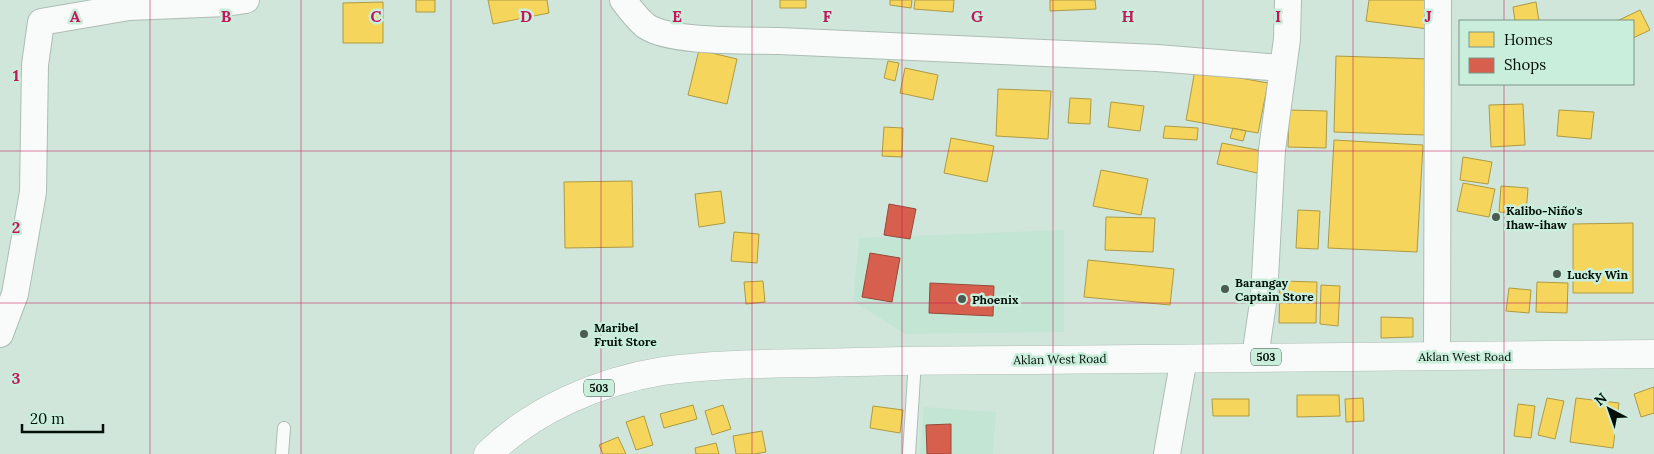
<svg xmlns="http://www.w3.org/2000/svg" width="1654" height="454" font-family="Lora,serif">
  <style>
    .built { fill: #c3e5d4 }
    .homes { fill: #f6d55c; stroke: #ad9a43 }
    .shops { fill: #d6604d; stroke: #974839 }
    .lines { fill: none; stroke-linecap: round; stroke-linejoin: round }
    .lane-casing { stroke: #adbdb5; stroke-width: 14 }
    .street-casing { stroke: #adbdb5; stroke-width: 28 }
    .primary-casing { stroke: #adbdb5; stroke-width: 29 }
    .lane { stroke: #f8fbfa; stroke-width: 12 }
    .street { stroke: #f8fbfa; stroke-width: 26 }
    .primary { stroke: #f8fbfa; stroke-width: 28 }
    .grid { fill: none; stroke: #c2185b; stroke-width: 1; stroke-opacity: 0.55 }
    .poi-dot { fill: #4b5a52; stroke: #c9eedb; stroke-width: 2 }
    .labels { text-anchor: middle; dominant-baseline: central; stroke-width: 5; stroke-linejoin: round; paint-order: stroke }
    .shield { fill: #c9eedb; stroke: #3e5248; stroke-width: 1 }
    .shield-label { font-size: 11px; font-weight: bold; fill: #030f09 }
    .poi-label { font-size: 12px; font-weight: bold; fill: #030f09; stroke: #c9eedb; text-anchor: start }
    .street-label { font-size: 12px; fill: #030f09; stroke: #c9eedb }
    .grid-label { font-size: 16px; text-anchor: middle; font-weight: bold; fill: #c2185b; stroke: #c9eedb; stroke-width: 5; stroke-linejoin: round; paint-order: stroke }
  </style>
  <rect width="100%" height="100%" fill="#d1e6db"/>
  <!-- built -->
  <path class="built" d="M 1064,230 L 1064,332 L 905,334 L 853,301 L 859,238 Z
    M 924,407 L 996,412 L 993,454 L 920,454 Z"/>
  <!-- homes -->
  <path class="homes" d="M 416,0 L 435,0 L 435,12 L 416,12 Z
    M 488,0 L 547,0 L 549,13 L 493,24 Z
    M 780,0 L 806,0 L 806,8 L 780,8 Z
    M 890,0 L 912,0 L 911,8 L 890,5 Z
    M 915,0 L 954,0 L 953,12 L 914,9 Z
    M 1050,0 L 1095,0 L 1096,9 L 1050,11 Z
    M 1369,0 L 1433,0 L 1428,29 L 1366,21 Z
    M 383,2 L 383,43 L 343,43 L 343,3 Z
    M 1536,2 L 1539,21 L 1515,21 L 1513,7 Z
    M 1640,10 L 1650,30 L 1633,38 L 1633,21 L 1617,21 Z
    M 699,50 L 737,59 L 727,104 L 688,95 Z
    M 1336,56 L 1429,59 L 1426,135 L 1334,132 Z
    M 888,61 L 899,63 L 895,81 L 884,78 Z
    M 905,68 L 938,75 L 933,100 L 900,93 Z
    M 1195,70 L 1268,83 L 1258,133 L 1186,120 Z
    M 998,89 L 1051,91 L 1048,139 L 996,136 Z
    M 1070,98 L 1091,99 L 1090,124 L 1068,123 Z
    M 1111,102 L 1144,106 L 1140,131 L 1108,127 Z
    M 1523,104 L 1525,145 L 1491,147 L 1489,105 Z
    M 1289,110 L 1327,111 L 1326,148 L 1288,147 Z
    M 1559,110 L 1594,112 L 1591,139 L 1557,136 Z
    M 1165,126 L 1198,128 L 1197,140 L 1163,138 Z
    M 884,127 L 903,128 L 902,157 L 882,156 Z
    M 1233,128 L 1246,131 L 1243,141 L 1230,138 Z
    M 951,138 L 994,146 L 987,182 L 944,173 Z
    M 1334,140 L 1423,145 L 1417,252 L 1328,248 Z
    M 1222,143 L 1262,151 L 1257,173 L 1217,164 Z
    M 1463,157 L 1492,162 L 1488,184 L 1460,180 Z
    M 1101,170 L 1148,179 L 1141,215 L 1093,206 Z
    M 632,181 L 633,247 L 565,248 L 564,182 Z
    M 1463,183 L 1495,189 L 1489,217 L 1457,211 Z
    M 1501,186 L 1528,188 L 1526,214 L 1499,212 Z
    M 721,191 L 725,223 L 699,227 L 695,194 Z
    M 1298,210 L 1320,211 L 1318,249 L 1296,248 Z
    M 1106,217 L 1155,218 L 1153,252 L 1105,250 Z
    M 1633,223 L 1633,293 L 1573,293 L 1573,224 Z
    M 734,232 L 759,234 L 757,263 L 731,261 Z
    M 1088,260 L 1174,269 L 1170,305 L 1084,297 Z
    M 763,281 L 765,302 L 746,304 L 744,282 Z
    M 1280,281 L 1317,282 L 1316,323 L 1279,323 Z
    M 1537,282 L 1568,283 L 1567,313 L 1536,312 Z
    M 1321,285 L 1340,286 L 1338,326 L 1320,324 Z
    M 1509,288 L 1531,290 L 1529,313 L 1506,311 Z
    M 1381,317 L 1413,318 L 1413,337 L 1381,338 Z
    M 1654,387 L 1654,413 L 1641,417 L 1634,394 Z
    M 1297,395 L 1339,395 L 1340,416 L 1297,417 Z
    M 1363,398 L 1364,421 L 1346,422 L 1345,399 Z
    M 1547,398 L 1564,401 L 1555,439 L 1538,435 Z
    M 1576,398 L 1619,403 L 1613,448 L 1570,442 Z
    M 1212,399 L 1249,399 L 1249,416 L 1213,416 Z
    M 1518,404 L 1535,406 L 1531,438 L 1514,436 Z
    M 693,405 L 697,419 L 664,428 L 660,414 Z
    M 723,405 L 731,429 L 712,435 L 705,411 Z
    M 873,406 L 903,410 L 900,433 L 870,428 Z
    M 644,416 L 653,445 L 636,450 L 626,422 Z
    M 762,431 L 766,452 L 754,454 L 736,454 L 733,436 Z
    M 618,437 L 626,454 L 603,454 L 599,445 Z
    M 716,443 L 719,454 L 696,454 L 695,448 Z"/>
  <!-- shops -->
  <path class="shops" d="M 889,204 L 916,209 L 910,239 L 884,235 Z
    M 870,253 L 900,258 L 892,302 L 862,297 Z
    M 930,283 L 994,286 L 993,316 L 929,313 Z
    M 951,424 L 951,454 L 927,454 L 926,425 Z"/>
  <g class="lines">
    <!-- lane casing -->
    <g class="lane-casing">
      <path id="lane" d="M 282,454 L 284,428
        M 909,454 L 915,361"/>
    </g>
    <!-- street casing -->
    <g class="street-casing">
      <path id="street" d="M 623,0 C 629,8 638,20 646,26 C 670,43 748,40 779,41 L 1157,58 L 1282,68
        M 0,334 L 15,294 L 33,192 L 35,65 L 41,22 L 129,7 L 226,3 L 246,0
        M 1437,356 L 1438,0
        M 1255,357 L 1264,296 L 1272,150 L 1287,39 L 1288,0
        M 1167,454 L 1184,358"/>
    </g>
    <!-- primary casing -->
    <g class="primary-casing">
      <path id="primary" d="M 488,454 C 534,409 600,381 663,371 C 713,364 763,364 812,363 C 886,361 959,360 1033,360 C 1240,358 1447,356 1654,354"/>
    </g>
    <!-- lane -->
    <use href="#lane" class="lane"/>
    <!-- street -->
    <use href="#street" class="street"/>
    <!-- primary -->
    <use href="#primary" class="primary"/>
  </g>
  <!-- grid -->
  <path class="grid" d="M 150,0 L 150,454M 301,0 L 301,454M 451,0 L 451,454M 601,0 L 601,454M 752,0 L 752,454M 902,0 L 902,454M 1053,0 L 1053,454M 1203,0 L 1203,454M 1353,0 L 1353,454M 1504,0 L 1504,21M 1504,84 L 1504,454M 0,151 L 1654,151M 0,303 L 1654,303"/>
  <!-- markers -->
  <g class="poi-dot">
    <circle cx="1496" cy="217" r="5"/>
    <circle cx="1557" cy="274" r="5"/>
    <circle cx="1225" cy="289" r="5"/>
    <circle cx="962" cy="299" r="5"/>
    <circle cx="584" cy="334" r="5"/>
  </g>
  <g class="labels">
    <!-- shield labels -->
    <g class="shield">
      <rect x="1251" y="348.5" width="30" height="17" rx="4"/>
      <rect x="584" y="379.5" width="30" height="17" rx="4"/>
    </g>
    <g class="shield-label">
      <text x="1266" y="357">503</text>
      <text x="599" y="388">503</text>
    </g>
    <!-- poi labels -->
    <g class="poi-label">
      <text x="1506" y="210">Kalibo-Niño's<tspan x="1506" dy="14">Ihaw-ihaw</tspan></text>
      <text x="1567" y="274">Lucky Win</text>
      <text x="1235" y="282">Barangay<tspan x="1235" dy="14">Captain Store</tspan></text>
      <text x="972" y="299">Phoenix</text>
      <text x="594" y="327">Maribel<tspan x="594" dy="14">Fruit Store</tspan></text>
    </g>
    <!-- street labels -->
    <g class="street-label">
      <text x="1465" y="356">Aklan West Road</text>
      <text transform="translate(1060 359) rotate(-1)">Aklan West Road</text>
    </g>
  </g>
  <g class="grid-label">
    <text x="75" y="22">A</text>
    <text x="226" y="22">B</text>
    <text x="376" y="22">C</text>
    <text x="526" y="22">D</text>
    <text x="677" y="22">E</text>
    <text x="827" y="22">F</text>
    <text x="977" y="22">G</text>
    <text x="1128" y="22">H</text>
    <text x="1278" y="22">I</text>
    <text x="1428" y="22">J</text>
    <text x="16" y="81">1</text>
    <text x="16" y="233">2</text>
    <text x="16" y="384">3</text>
  </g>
  <!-- legend -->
  <rect x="1459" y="20" width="175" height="65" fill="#c9eedb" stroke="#7a9587"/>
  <rect x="1469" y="32" width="25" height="15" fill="#f6d55c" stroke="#7a9587"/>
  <text x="1504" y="45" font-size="15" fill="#030f09">Homes</text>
  <rect x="1469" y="58" width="25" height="15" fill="#d6604d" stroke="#7a9587"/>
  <text x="1504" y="70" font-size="15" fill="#030f09">Shops</text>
  <!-- north arrow -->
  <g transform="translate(1609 409) rotate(319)" stroke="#c9eedb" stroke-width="4" paint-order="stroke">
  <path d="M0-4L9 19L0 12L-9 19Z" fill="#030f09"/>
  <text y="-8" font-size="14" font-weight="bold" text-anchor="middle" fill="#030f09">N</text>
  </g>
  <!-- scale -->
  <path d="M22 424v8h81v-8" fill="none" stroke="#030f09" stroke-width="2.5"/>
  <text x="30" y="424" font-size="15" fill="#030f09" stroke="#c9eedb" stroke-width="4" paint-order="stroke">20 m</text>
</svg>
